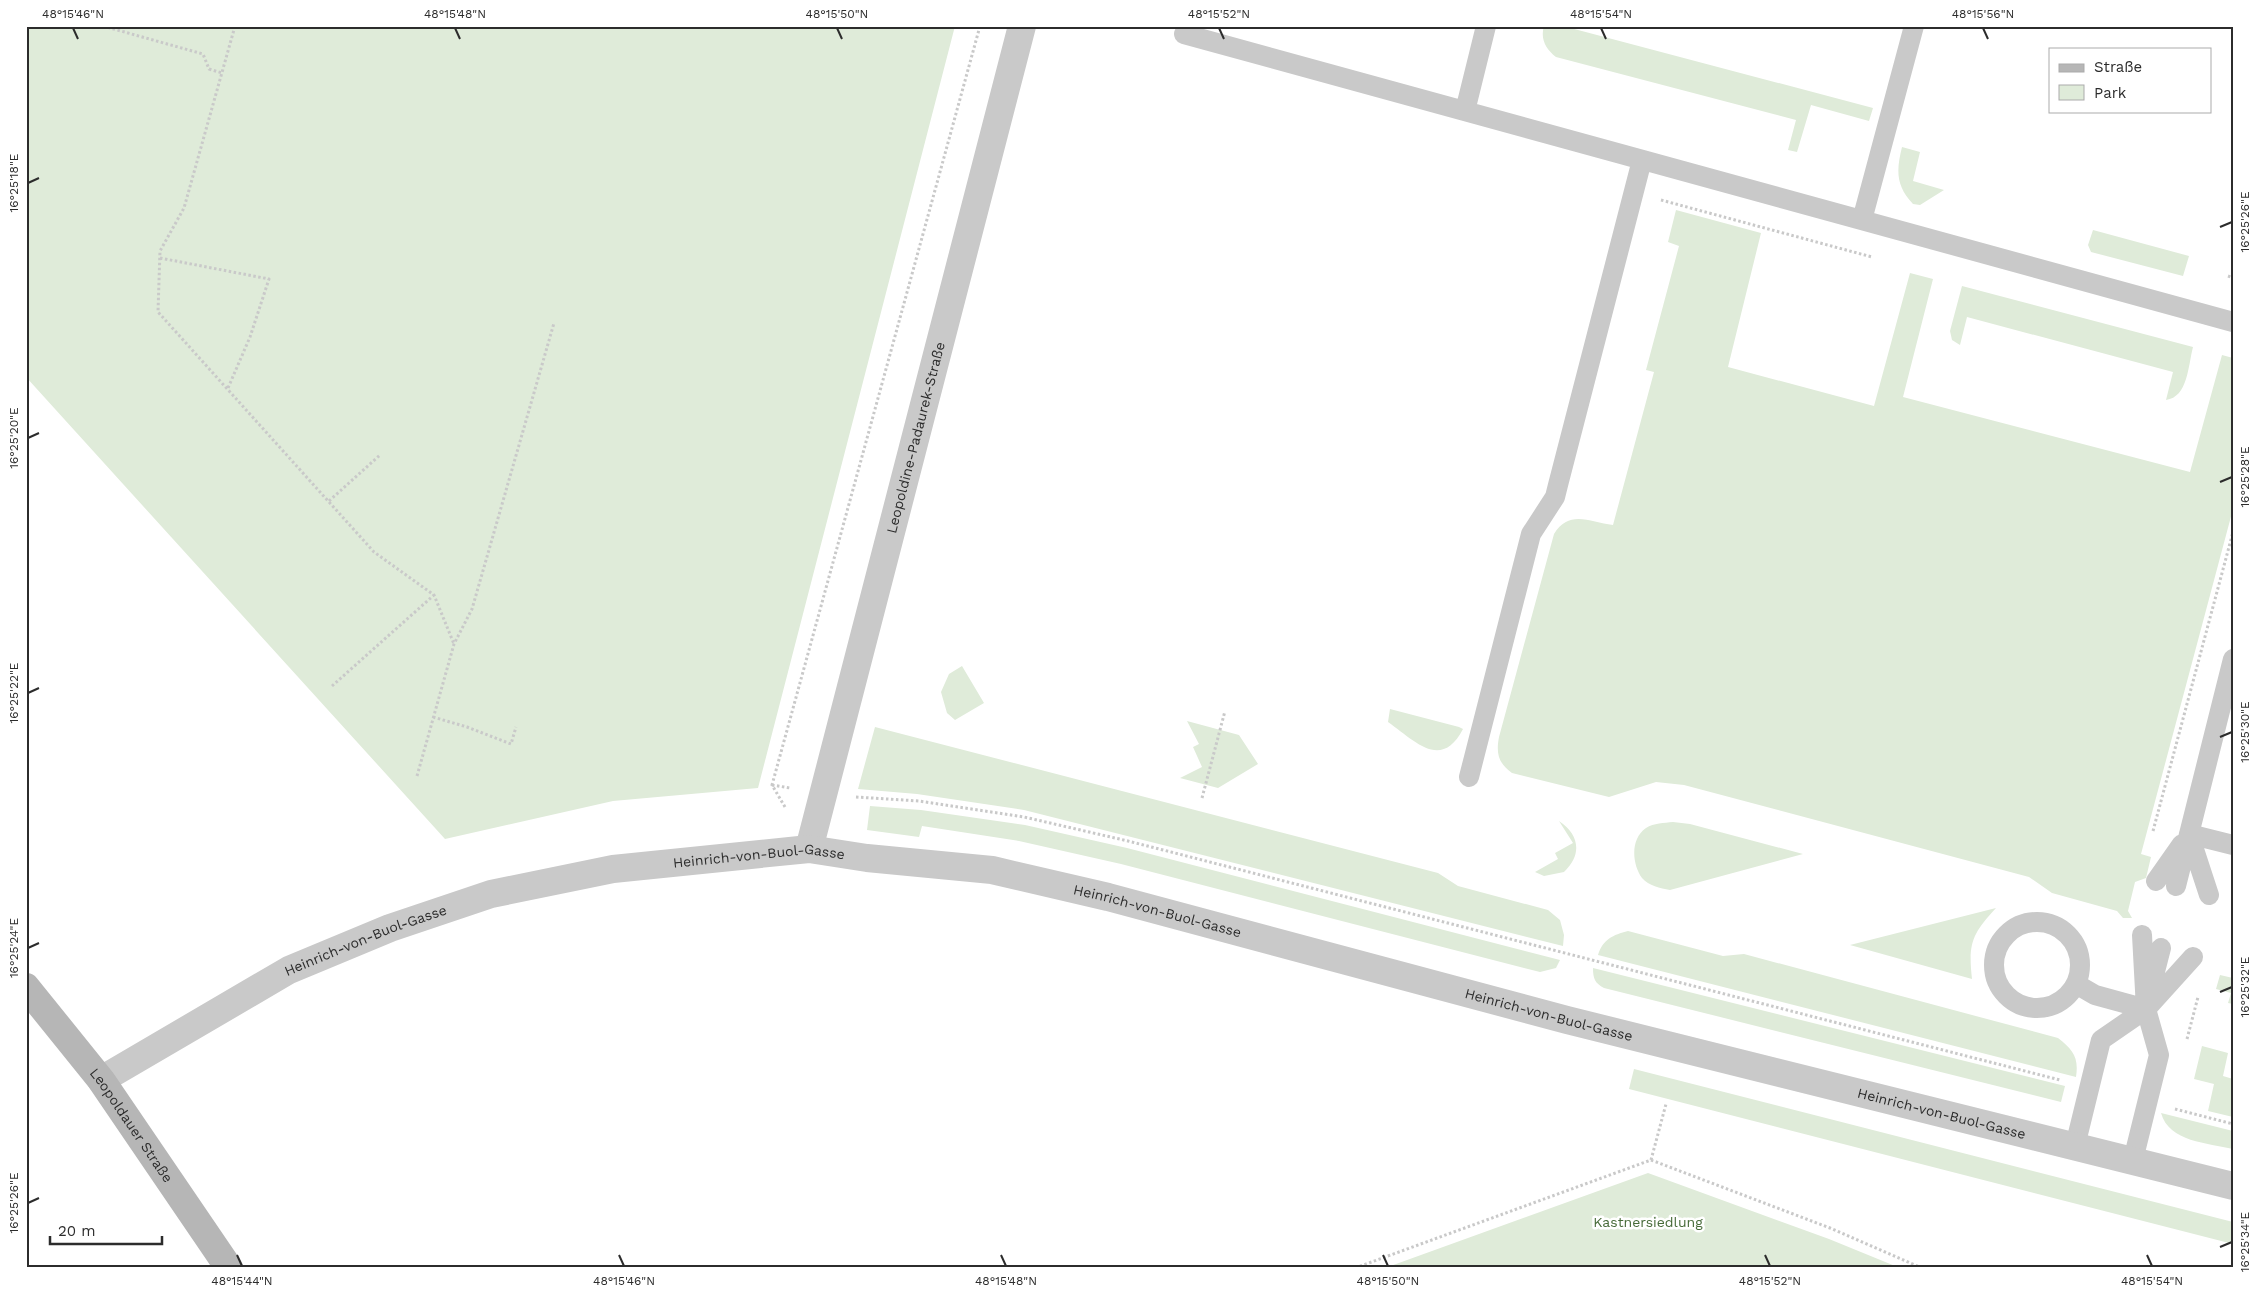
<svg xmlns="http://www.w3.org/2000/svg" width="2259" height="1294" font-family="'Work Sans',sans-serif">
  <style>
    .green { fill: #dfebd9 }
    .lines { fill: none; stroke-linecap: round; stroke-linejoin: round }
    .path { stroke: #c9c9c9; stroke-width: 3; stroke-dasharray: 2.5 2.5; stroke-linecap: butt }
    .lane { stroke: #c9c9c9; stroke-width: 20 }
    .street { stroke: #c9c9c9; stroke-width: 28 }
    .secondary { stroke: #b6b6b6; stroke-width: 28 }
    .ticks { fill: none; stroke: #2c2c2c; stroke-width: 2 }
    .labels { text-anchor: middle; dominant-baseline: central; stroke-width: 5; stroke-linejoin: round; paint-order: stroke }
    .street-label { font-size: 14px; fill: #2c2c2c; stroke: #fff }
    .park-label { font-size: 14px; fill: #466a38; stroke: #fff }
    .neatline { fill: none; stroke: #2c2c2c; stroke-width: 2 }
    .ticks-label { font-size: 12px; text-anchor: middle; fill: #2c2c2c }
  </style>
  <rect width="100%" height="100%" fill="#fff"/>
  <!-- green -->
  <path class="green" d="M 26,26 L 955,26 L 758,788 L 613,801 L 445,839 L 26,377 Z
    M 1544,26 L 1563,26 L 1873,108 L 1869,121 L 1811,105 L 1797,152 L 1788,150 L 1796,120 L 1556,57 C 1546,49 1540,39 1544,26 Z
    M 1902,147 L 1920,152 L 1913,181 L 1944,190 L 1920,205 L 1913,204 C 1896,186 1896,171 1902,147 Z
    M 1676,210 L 1761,233 L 1728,367 L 1874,406 L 1910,273 L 1933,279 L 1903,397 L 2190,472 L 2222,355 L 2233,358 L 2233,509 L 2141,854 L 2151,857 L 2146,878 L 2135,882 L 2128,911 L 2132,918 L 2123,918 L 2117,911 L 2052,893 L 2029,877 L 1684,785 L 1656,782 L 1609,797 L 1512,773 C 1498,763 1496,753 1499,737 L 1554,534 C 1569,509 1590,522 1613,525 L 1654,372 L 1646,370 L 1679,246 L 1668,242 Z
    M 2093,230 L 2189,256 L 2183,276 L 2091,252 L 2088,245 Z
    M 1962,286 L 2193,347 C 2188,366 2188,397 2166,400 L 2173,372 L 1967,317 L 1960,345 L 1952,340 L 1950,331 Z
    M 962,666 L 984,703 L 955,720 L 947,713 L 941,692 L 949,674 Z
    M 1390,709 L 1459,727 L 1463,729 C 1441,771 1415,741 1388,722 Z
    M 1187,721 L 1239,735 L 1258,764 L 1218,788 L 1180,778 L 1202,767 L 1193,747 L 1199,744 Z
    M 875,727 L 1438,873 L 1458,886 L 1548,910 L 1560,920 L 1564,935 L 1563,946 L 1024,810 L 917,794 L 858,789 Z
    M 870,806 L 921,810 L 1025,825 L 1127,848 L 1560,960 L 1556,968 L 1540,972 L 1121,864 L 1019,841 L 922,826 L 919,837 L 867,830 Z
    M 1559,821 C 1580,835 1582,855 1564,872 L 1544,876 L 1535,872 L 1558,859 L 1555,853 L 1573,843 Z
    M 1673,822 L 1690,824 L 1803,854 L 1670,890 C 1660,888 1649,886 1642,878 C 1632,864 1630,839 1646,828 C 1654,823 1664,823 1673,822 Z
    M 1996,908 C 1972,934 1968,943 1972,979 L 1850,945 Z
    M 1628,931 L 1723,956 L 1744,954 L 2058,1038 C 2073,1050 2079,1057 2076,1077 L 1598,955 C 1603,939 1613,935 1628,931 Z
    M 1593,968 L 2065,1086 L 2061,1102 L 1604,988 C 1595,983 1593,979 1593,968 Z
    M 2220,975 L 2233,978 L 2233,1004 L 2228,1003 L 2231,993 L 2216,989 Z
    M 2202,1046 L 2228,1053 L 2223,1076 L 2233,1079 L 2233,1117 L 2208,1111 L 2214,1084 L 2194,1079 Z
    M 1634,1069 L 2233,1222 L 2233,1244 L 1629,1089 Z
    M 2161,1113 L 2233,1131 L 2233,1149 C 2208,1143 2169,1142 2161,1113 Z
    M 1648,1173 L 1829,1239 L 1900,1268 L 1385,1268 Z"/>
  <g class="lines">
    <!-- path -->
    <path class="path" d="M 103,26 L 203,54 L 209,69 L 222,73
      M 235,26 L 184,208 L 160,251 L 158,312 L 374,552 L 434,595 L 454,644
      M 1661,200 L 1872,257
      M 160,258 L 269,279 L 250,337 L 228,388
      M 2228,276 L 2233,278
      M 329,501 L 380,455
      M 332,686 L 434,595
      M 433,717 L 467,727 L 511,744 L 516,727
      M 417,776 L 454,644 L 472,609 L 554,323
      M 772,785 L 790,788
      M 856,797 L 919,801 L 1024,817 L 1128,841 L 2060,1080
      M 1202,798 L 1225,711
      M 785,807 L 772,785 L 980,26
      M 2153,831 L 2233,532
      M 2187,1039 L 2198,997
      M 2175,1109 L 2233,1124
      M 1651,1160 L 1830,1228 L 1922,1268
      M 1355,1268 L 1651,1160 L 1666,1104"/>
    <!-- lane -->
    <path class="lane" d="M 1184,34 L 2233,322
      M 1465,111 L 1486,26
      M 1862,220 L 1914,26
      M 1469,777 L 1531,534 L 1555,497 L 1558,485 L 1642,160
      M 2189,834 L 2209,895
      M 2189,834 L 2233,845
      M 2156,881 L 2182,844
      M 2176,886 L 2233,659
      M1994 965a43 43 0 1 1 86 0a43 43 0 1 1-86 0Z
      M 2076,984 L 2095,995 L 2146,1009
      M 2151,987 L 2161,948
      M 2075,1146 L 2101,1040 L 2146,1009 L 2193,957
      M 2133,1160 L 2159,1055 L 2146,1009 L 2142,935"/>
    <!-- street -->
    <g class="street">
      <path id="s1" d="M 809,849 L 1022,26"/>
      <path id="s2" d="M 101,1080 L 289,970 L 390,928 L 491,894 L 613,869 L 809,849 L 867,858 L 992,870 L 1108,897 L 1567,1020 L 2233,1186"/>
    </g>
    <!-- secondary -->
    <path class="secondary" id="s3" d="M 26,987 L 101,1080 L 229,1268"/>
  </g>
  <!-- ticks -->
  <path class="ticks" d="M 73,28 L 78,39M 455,28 L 460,39M 837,28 L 842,39M 1219,28 L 1224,39M 1601,28 L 1606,39M 1983,28 L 1988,39M 28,183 L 39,178M 2220,227 L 2232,222M 28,438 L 39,433M 2220,482 L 2232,477M 28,693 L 39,688M 2220,737 L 2232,732M 28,948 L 39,943M 2220,992 L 2232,987M 28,1203 L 39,1198M 2220,1247 L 2232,1242M 237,1255 L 242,1266M 619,1255 L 624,1266M 1001,1255 L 1006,1266M 1383,1255 L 1388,1266M 1765,1255 L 1770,1266M 2147,1255 L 2152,1266"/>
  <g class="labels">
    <!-- street labels -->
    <g class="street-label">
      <text stroke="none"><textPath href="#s1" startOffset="425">Leopoldine-Padaurek-Straße</textPath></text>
      <text stroke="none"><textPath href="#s2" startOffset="705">Heinrich-von-Buol-Gasse</textPath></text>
      <text stroke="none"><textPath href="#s2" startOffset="1110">Heinrich-von-Buol-Gasse</textPath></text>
      <text stroke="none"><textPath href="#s2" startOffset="300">Heinrich-von-Buol-Gasse</textPath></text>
      <text stroke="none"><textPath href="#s2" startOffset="1515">Heinrich-von-Buol-Gasse</textPath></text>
      <text stroke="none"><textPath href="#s2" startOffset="1920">Heinrich-von-Buol-Gasse</textPath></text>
      <text stroke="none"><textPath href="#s3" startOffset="174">Leopoldauer Straße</textPath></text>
    </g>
    <!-- park labels -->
    <g class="park-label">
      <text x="1648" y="1222">Kastnersiedlung</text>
    </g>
  </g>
  <!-- border -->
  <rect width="2259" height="1294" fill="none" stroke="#ffffff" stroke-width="55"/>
  <!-- legend -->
  <rect x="2049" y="48" width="162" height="65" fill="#ffffff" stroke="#ababab"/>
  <rect x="2059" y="64" width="25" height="8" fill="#b6b6b6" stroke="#ababab"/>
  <text x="2094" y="72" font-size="15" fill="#2c2c2c">Straße</text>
  <rect x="2059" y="85" width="25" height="15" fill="#dfebd9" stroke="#ababab"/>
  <text x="2094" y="98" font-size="15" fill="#2c2c2c">Park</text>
  <!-- scale -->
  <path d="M50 1236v8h112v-8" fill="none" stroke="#2c2c2c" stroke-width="2.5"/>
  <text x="58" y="1236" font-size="15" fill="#2c2c2c" stroke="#ffffff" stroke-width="4" paint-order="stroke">20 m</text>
  <rect x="28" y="28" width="2204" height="1238" class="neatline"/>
  <g class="ticks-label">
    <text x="73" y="18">48°15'46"N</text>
    <text x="455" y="18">48°15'48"N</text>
    <text x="837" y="18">48°15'50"N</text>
    <text x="1219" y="18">48°15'52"N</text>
    <text x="1601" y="18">48°15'54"N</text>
    <text x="1983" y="18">48°15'56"N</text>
    <text transform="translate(14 183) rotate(-90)" y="4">16°25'18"E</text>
    <text transform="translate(2245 222) rotate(-90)" y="4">16°25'26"E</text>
    <text transform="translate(14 438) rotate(-90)" y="4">16°25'20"E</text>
    <text transform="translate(2245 477) rotate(-90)" y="4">16°25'28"E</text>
    <text transform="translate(14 693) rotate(-90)" y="4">16°25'22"E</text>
    <text transform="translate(2245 732) rotate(-90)" y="4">16°25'30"E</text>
    <text transform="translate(14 948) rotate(-90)" y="4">16°25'24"E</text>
    <text transform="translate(2245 987) rotate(-90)" y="4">16°25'32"E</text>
    <text transform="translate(14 1203) rotate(-90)" y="4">16°25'26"E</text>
    <text transform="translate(2245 1242) rotate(-90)" y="4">16°25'34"E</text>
    <text x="242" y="1285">48°15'44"N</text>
    <text x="624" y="1285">48°15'46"N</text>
    <text x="1006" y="1285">48°15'48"N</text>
    <text x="1388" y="1285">48°15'50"N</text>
    <text x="1770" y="1285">48°15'52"N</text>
    <text x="2152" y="1285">48°15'54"N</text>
  </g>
</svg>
